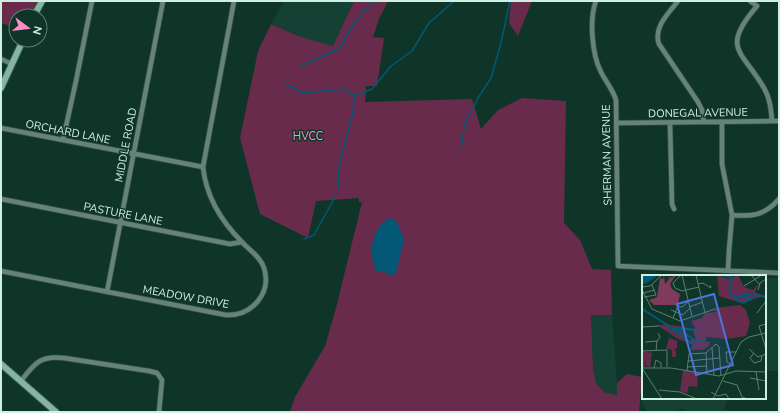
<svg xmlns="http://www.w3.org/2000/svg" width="780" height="413" font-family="'Nunito Sans',sans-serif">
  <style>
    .built { fill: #144134 }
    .green { fill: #682b4c }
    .water { fill: #035875 }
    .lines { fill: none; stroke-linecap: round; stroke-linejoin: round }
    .stream { stroke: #035875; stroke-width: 1.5 }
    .minor-casing { stroke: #2e5347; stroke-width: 6 }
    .secondary-casing { stroke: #2e5347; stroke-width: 8 }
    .minor { stroke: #678378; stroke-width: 4.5 }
    .secondary { stroke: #86b4a2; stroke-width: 6 }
    .labels { text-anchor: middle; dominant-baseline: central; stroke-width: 3; stroke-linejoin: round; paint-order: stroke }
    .street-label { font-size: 11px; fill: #cef0e2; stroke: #0f3529 }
    .park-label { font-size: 11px; fill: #fe99cc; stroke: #0f3529 }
    .inset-river { fill: none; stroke: #035875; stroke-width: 2 }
    .inset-road { fill: none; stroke: #5b8073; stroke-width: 1 }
    .view { fill: #4976da; fill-opacity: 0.15; stroke: #4976da; stroke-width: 2 }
    .inset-edge { fill: none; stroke: #cef0e2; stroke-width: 2 }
  </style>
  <rect width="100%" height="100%" fill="#0f3529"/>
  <!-- built -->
  <path class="built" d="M 284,1 L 354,1 L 333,46 L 298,36 L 271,24 Z
    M 765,278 L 779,278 L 779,371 L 765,371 Z
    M 591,315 L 612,315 L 618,395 L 604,392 L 596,383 L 593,369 Z
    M 643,397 L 643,398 L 728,398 L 723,412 L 685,412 L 683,408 L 674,412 L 647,412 L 642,403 Z"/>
  <!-- green -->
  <path class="green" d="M 1,1 L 38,1 L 31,16 L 16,16 L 16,28 L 1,23 Z
    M 354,1 L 388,1 L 379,19 L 373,37 L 384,38 L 377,86 L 366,86 L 365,102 L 472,99 L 481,129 L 498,110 L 522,98 L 566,101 L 564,223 L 580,240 L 592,269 L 611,270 L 612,315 L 591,315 L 593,369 L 596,383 L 604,392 L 617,395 L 617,383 L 627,374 L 642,377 L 639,412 L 290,412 L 295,397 L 325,346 L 336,308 L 362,202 L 359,202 L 359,198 L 316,201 L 308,238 L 260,214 L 240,138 L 258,51 L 271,24 L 298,36 L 333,46 Z
    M 511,1 L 532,1 L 518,36 L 509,23 Z"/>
  <!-- water -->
  <path class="water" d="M 393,218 L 397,223 L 404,239 L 396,273 L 392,276 L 387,273 L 376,271 C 375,266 372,260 372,255 C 370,242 378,220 393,218 Z"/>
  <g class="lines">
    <!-- stream -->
    <path class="stream" d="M 300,66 L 326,55 L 342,46 L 346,36 L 365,9 L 375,1
      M 286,84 L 303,93 L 344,89 L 355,96
      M 461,148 L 465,123 L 478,98 L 491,78 L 501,43 L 510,1
      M 338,188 L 339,166 L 352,116 L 355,96 L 372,89 L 391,66 L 412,51 L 429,23 L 454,1
      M 304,239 L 314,235 L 333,201 L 336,194"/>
    <!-- minor casing -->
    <g class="minor-casing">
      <path id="minor" d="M 596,1 C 589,19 592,55 601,72 C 606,82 613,90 616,100 L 618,266 L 779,273
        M 678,1 C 669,13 653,27 659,44 L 698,102 L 702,110 L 704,122
        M 750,1 L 757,6 C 720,49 742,50 764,88 C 770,98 771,109 772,121
        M 1,59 L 12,64
        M 722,122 L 722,164 L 732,215 L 729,251 L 728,270
        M 617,123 L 779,121
        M 670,123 L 672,204 L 674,209
        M 1,128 L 203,167
        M 63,140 L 76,81 L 92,1
        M 1,199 L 230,244 L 242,242
        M 732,215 C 753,217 765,215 779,199
        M 1,271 L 226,315 C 252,316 272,293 264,268 C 261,257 249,250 242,242 C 222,222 206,196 203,167 L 234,1
        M 107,292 L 163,1
        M 21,381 C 34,364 40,355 64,358 L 149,371 L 157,373 L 162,380 L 159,412"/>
    </g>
    <!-- secondary casing -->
    <g class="secondary-casing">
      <path id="secondary" d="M 34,16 L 42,1
        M 1,88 L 23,40
        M 1,364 L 56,412"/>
    </g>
    <!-- minor -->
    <use href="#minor" class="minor"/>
    <!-- secondary -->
    <use href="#secondary" class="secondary"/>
  </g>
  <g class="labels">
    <!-- street labels -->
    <g class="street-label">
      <text transform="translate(698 113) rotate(-1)">DONEGAL AVENUE</text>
      <text transform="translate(68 132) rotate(11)">ORCHARD LANE</text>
      <text transform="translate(126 145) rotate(-79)">MIDDLE ROAD</text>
      <text transform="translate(607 155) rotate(-91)">SHERMAN AVENUE</text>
      <text transform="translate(123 214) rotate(11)">PASTURE LANE</text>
      <text transform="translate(186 297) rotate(10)">MEADOW DRIVE</text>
    </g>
    <!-- park labels -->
    <g class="park-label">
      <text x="308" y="136">HVCC</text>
    </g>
  </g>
  <!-- overview -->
  <g transform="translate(642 275)">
    <rect width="124" height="124" fill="#0f3529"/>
    <path d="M 75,0 L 87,4 L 96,0 L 102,12 L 111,15 L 116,9 L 113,17 L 122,21 L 99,28 L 77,21 ZM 98,30 L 104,35 L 108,48 L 104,61 L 85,64 L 64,62 L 64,67 L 68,66 L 67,71 L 60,75 L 49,75 L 50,69 L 36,64 L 15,50 L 23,50 L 17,45 L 28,50 L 44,52 L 40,54 L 44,65 L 54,65 L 51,55 L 53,53 L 49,46 L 60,43 L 63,38 L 74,37 L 72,33 ZM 27,63 L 35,66 L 35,73 L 31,75 L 34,75 L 34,82 L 30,82 L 30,75 L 24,74 ZM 1,76 L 10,78 L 8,92 L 4,91 L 4,82 L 3,92 L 0,92 ZM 41,95 L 56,97 L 55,112 L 47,111 L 45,118 L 38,116 Z" fill="#682b4c"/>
    <path d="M 25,0 L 28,3 L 34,0 L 28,9 L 30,14 L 38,19 L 36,30 L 12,30 L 7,25 L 15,22 L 18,3 L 21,4 L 22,0 L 23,9 L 27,4 Z" fill="#7f3a5e"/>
    <path d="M 0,0 L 12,0 L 14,2 L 3,9 L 0,8 Z" fill="#035875"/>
    <path class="inset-river" d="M 81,0 L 90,3 L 88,14 L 89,20 L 94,22 L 104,21 L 106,25 L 114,20 L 124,22M 99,21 L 111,18M 94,22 L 93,24 L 101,28 L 109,24M 0,34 L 27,51 L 29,55 L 39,56 L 54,66 L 63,65M 29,53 L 56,55M 32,55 L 53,71"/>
    <path class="inset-road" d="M 39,0 L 31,8 L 33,13 L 40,16 L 57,12M 40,0 L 50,41M 54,0 L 63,38M 109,0 L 118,10M 56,9 L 61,8 L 69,13 L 68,10M 102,11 L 120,0M 0,12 L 8,11 L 20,0M 0,15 L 10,34 L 38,46 L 73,34M 116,15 L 118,8 L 124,4M 1,18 L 13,15M 2,22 L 14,20 L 10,10M 47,32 L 61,27M 29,35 L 41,40 L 48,33M 115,38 L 124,26M 31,43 L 36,31 L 40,32 L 46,27M 124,49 L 117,51 L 124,74M 0,52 L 17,51M 3,67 L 15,66M 70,73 L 72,100M 107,74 L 116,82 L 124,79M 0,76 L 25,75 L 25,92M 14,76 L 15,66 L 18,62 L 16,58M 64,78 L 65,99M 112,78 L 108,83 L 112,88 L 119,86 L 120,81M 46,86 L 78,83M 88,89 L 85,87 L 84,77 L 94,77M 45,92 L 65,91M 0,93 L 20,124M 0,93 L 29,93 L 77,101 L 94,96 L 124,97M 12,93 L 14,85 L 19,88 L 19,92M 45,95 L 47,79 L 64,78 L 74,69 L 77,72 L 79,101M 114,97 L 117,115M 108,103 L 124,106M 81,106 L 95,110 L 100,122 L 106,124M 17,115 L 38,117 L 55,124M 69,117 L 76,121 L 84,119 L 87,124M 71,124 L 99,67 L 107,62 L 124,58"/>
    <path class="view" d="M 72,19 L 91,90 L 54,100 L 35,29 Z"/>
    <rect width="124" height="124" class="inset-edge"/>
  </g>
  <!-- border -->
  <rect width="780" height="413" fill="none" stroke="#cef0e2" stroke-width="4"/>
  <!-- north arrow -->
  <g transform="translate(28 28) rotate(105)"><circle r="19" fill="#0f3529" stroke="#5b8073"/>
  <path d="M0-3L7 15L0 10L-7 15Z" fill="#fa8fc6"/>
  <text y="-6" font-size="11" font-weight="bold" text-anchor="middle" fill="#cef0e2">N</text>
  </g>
</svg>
